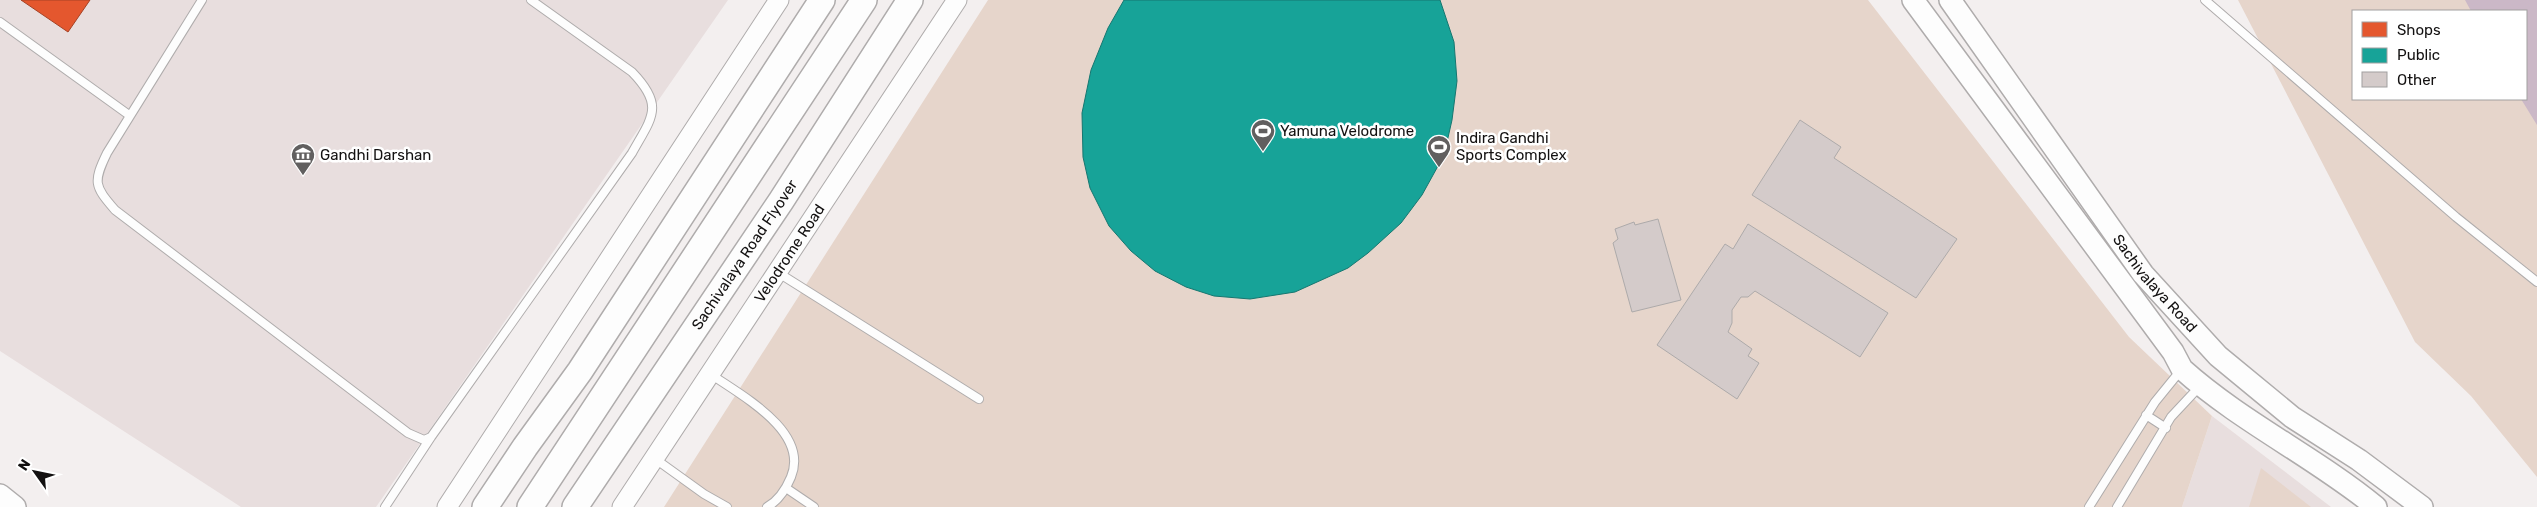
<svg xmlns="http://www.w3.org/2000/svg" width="2537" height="507" font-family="Rubik,sans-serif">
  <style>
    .built { fill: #e8dede }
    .green { fill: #e6d5cb; fill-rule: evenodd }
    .water { fill: #cbb8c7 }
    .shops { fill: #e4572e; stroke: #a54225 }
    .public { fill: #17a398; stroke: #167770 }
    .building { fill: #d4cbca; stroke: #adaaaa }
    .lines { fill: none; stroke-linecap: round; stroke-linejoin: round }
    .service-casing { stroke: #afacac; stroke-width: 10 }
    .tertiary-casing { stroke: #afacac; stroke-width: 21 }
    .secondary-casing { stroke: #afacac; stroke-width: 24 }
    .trunk-casing { stroke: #afacac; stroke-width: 28 }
    .service { stroke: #fdfdfd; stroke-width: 8 }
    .tertiary { stroke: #fdfdfd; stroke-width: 19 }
    .secondary { stroke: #fdfdfd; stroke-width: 21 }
    .trunk { stroke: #fdfdfd; stroke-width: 25 }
    .labels { text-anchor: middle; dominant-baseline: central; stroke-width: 5; stroke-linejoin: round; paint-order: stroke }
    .poi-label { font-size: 15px; fill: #131111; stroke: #fff; text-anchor: start }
    .street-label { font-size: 15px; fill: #131111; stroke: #fff }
  </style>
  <rect width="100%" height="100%" fill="#f3efef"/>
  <!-- built -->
  <path class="built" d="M 0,0 L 728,0 L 376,507 L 241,507 L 0,351 Z
    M 2212,416 L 2331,507 L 2182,507 Z"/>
  <!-- green -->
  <path class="green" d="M 988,0 L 1868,0 L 2129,337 L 2212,416 L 2182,507 L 664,507 Z
    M 2238,0 L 2537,0 L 2537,477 L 2471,396 L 2415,342 ZM 2353,11 L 2526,11 L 2526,99 L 2353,99 Z
    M 2261,468 L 2311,507 L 2249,507 Z"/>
  <!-- water -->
  <path class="water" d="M 2465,0 L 2537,0 L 2537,125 L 2521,99 L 2526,99 L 2526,11 L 2471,11 Z"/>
  <!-- shops -->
  <path class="shops" d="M 21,0 L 90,0 L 68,32 Z"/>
  <!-- public -->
  <path class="public" d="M 1124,0 L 1440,0 L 1454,42 L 1457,81 L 1452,120 L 1447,142 L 1438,166 L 1422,195 L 1401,223 L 1368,253 L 1348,268 L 1295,292 L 1250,299 L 1214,296 L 1186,287 L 1155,271 L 1131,251 L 1109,226 L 1090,188 L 1083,157 L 1082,113 L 1091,70 L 1108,28 Z"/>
  <!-- building -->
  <path class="building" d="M 1800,120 L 1841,147 L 1834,158 L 1957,239 L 1916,298 L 1752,195 Z
    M 1658,219 L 1681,300 L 1632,312 L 1613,243 L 1618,239 L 1615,229 L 1634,222 L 1635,225 Z
    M 1748,224 L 1888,313 L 1860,357 L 1755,291 L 1748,297 L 1741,297 L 1732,310 L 1732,323 L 1728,332 L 1752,349 L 1748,356 L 1759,363 L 1737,399 L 1657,345 L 1725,244 L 1733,249 Z"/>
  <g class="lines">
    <!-- service casing -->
    <g class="service-casing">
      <path id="service" d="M 202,0 L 107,153 C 93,182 94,186 115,210 L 408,433 L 424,440 L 431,437 L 632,153 C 652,117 665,106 632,72 L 531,0
        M 2205,0 L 2456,217 L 2537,282
        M 0,22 L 129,115
        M 777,272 L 979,399
        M 709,373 C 740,395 810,431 791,477 C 786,489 778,501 767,507
        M 2146,415 L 2166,428
        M 654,458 L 704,494 L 727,507
        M 786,488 L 814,507
        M 385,507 L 431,437
        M 2089,507 L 2155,402 L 2181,370
        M 2117,507 L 2171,417 L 2200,386"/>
    </g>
    <!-- tertiary casing -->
    <g class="tertiary-casing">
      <g id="tertiary">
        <path d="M 447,507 L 779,0"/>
        <path id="s1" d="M 622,507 L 957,0"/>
      </g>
    </g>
    <!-- secondary casing -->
    <g class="secondary-casing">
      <g id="secondary">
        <path d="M 1913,0 L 2173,352 L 2182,369 C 2241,422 2315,457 2376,507"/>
        <path id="s2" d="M 1950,0 L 2143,274 L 2218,356 L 2292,417 L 2359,460 L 2422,507"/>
        <path d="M 0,495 L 15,507"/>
      </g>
    </g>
    <!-- trunk casing -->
    <g class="trunk-casing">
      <g id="trunk">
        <path d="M 485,507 L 525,447 L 580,371 L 822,0"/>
        <path d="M 530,507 L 864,0"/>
        <path id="s3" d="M 575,507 L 781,201 L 910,0"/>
      </g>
    </g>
    <!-- service -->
    <use href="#service" class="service"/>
    <!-- tertiary -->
    <use href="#tertiary" class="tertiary"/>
    <!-- secondary -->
    <use href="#secondary" class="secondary"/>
    <!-- trunk -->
    <use href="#trunk" class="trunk"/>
  </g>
  <!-- icons -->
  <defs>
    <g id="stadium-pin" transform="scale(1.25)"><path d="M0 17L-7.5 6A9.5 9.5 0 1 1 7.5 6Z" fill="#615f5f" stroke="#fff"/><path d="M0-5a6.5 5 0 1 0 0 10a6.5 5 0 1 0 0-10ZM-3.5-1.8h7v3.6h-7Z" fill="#fff"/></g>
    <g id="museum-pin" transform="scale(1.25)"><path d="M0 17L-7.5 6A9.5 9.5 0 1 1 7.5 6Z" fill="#615f5f" stroke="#fff"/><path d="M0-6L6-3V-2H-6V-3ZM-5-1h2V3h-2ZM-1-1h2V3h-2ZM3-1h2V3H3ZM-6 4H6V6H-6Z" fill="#fff"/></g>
  </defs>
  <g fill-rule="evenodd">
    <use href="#stadium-pin" x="1263" y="131"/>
    <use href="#stadium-pin" x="1439" y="147"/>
    <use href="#museum-pin" x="303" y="155"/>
  </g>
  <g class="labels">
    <!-- poi labels -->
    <g class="poi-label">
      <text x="1280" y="131">Yamuna Velodrome</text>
      <text x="1456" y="138">Indira Gandhi<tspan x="1456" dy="17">Sports Complex</tspan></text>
      <text x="320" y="155">Gandhi Darshan</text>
    </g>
    <!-- street labels -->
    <g class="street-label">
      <text stroke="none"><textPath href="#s1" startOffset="304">Velodrome Road</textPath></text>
      <text stroke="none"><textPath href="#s3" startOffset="304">Sachivalaya Road Flyover</textPath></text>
      <text stroke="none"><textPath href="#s2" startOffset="350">Sachivalaya Road</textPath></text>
    </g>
  </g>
  <!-- legend -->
  <rect x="2352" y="10" width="175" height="90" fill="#ffffff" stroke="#a1a0a0"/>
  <rect x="2362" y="22" width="25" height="15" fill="#e4572e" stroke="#a1a0a0"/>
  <text x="2397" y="35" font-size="15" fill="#131111">Shops</text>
  <rect x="2362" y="48" width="25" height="15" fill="#17a398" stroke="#a1a0a0"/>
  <text x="2397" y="60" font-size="15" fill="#131111">Public</text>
  <rect x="2362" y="72" width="25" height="15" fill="#d4cbca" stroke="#a1a0a0"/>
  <text x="2397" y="85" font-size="15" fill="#131111">Other</text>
  <!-- north arrow -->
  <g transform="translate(35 472) rotate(303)" stroke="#ffffff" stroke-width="4" paint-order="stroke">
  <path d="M0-4L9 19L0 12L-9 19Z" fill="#131111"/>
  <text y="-8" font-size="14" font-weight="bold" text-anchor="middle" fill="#131111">N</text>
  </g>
</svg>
